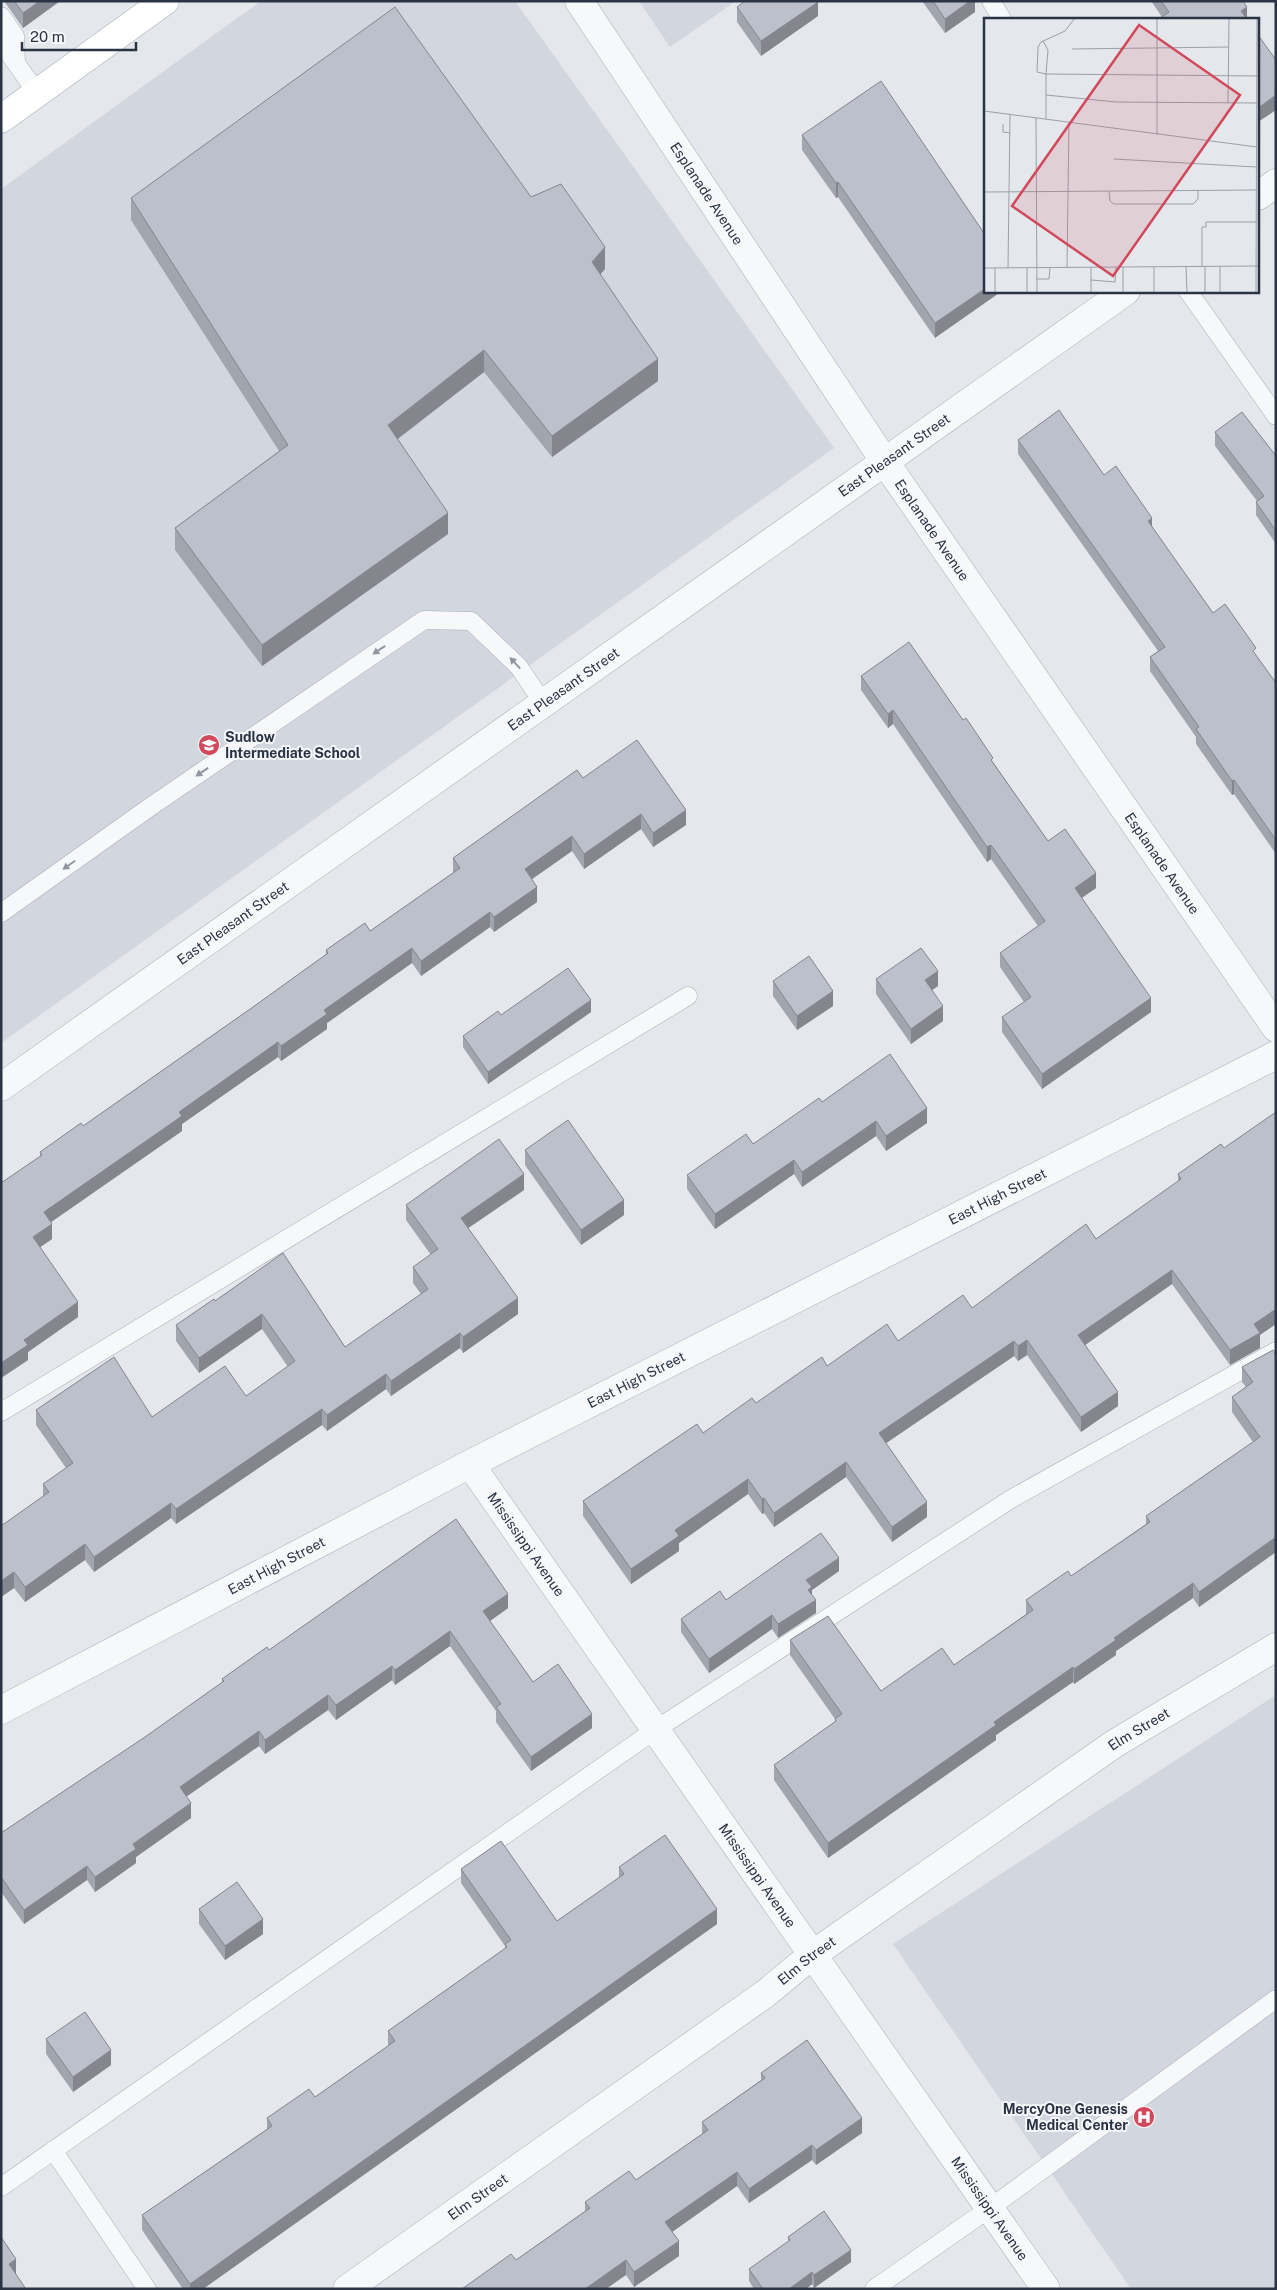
<svg xmlns="http://www.w3.org/2000/svg" width="1277" height="2290" font-family="'Public Sans',sans-serif">
  <style>
    .built { fill: #d2d6de }
    .lines { fill: none; stroke-linecap: round; stroke-linejoin: round }
    .lane-casing { stroke: #a9aeb7; stroke-width: 19 }
    .street-casing { stroke: #a9aeb7; stroke-width: 29 }
    .secondary-casing { stroke: #a9aeb7; stroke-width: 29 }
    .lane { stroke: #f7f8fa; stroke-width: 18 }
    .street { stroke: #f7f8fa; stroke-width: 28 }
    .secondary { stroke: #fff; stroke-width: 28 }
    .wall { fill: #a1a5ae }
    .shaded-wall { fill: #83868d }
    .building { fill: #bbc0ca; stroke: #83868d }
    .oneway { fill: #9196a0 }
    .labels { text-anchor: middle; dominant-baseline: central; stroke-width: 4; stroke-linejoin: round; paint-order: stroke }
    .street-label { font-size: 14px; fill: #2b3445; stroke: #f4f6f9 }
    .poi-label { font-size: 14px; font-weight: bold; fill: #2b3445; stroke: #f4f6f9; text-anchor: start }
    .inset-road { fill: none; stroke: #9a9fa9; stroke-width: 1 }
    .view { fill: #d1495b; fill-opacity: 0.15; stroke: #d1495b; stroke-width: 2.5 }
    .inset-edge { fill: none; stroke: #2b3445; stroke-width: 2.5 }
  </style>
  <rect width="100%" height="100%" fill="#e4e7ec"/>
  <!-- built -->
  <path class="built" d="M 261,1 L 515,1 L 834,448 L 1,1043 L 1,189 Z
    M 639,1 L 736,1 L 670,47 Z
    M 1276,1695 L 1276,2289 L 1131,2289 L 893,1944 Z"/>
  <g class="lines">
    <!-- lane casing -->
    <g class="lane-casing">
      <path id="lane" d="M 991,1 L 1002,19
        M 1,16 L 15,36 L 16,63
        M 1,42 L 37,93
        M 1188,291 L 1276,416
        M 1,913 L 150,807 L 424,620 L 471,621 L 519,667 L 543,703
        M 1,1412 L 688,996
        M 53,2150 L 147,2289
        M 1,2187 L 655,1730 L 1011,1499 L 1276,1351
        M 874,2289 L 990,2208 L 1276,1999"/>
    </g>
    <!-- street casing -->
    <g class="street-casing">
      <g id="street">
        <path id="s1" d="M 579,1 L 885,462 L 1276,1028"/>
        <path d="M 1258,196 L 1276,183"/>
        <path id="s2" d="M 1,1087 L 1126,291"/>
        <path id="s3" d="M 470,1464 L 1046,2289"/>
        <path id="s4" d="M 1,1710 L 470,1464 L 1276,1055"/>
        <path id="s5" d="M 347,2289 L 765,1994 L 812,1955 L 1114,1744 L 1276,1647"/>
      </g>
    </g>
    <!-- secondary casing -->
    <g class="secondary-casing">
      <path id="secondary" d="M 1,119 L 165,1"/>
    </g>
    <!-- lane -->
    <use href="#lane" class="lane"/>
    <!-- street -->
    <use href="#street" class="street"/>
    <!-- secondary -->
    <use href="#secondary" class="secondary"/>
  </g>
  <!-- wall -->
  <path class="wall" d="M 4,1 L 60,1 L 23,28 Z
    M 922,1 L 975,1 L 975,12 L 945,33 Z
    M 1151,1 L 1243,1 L 1162,17 Z
    M 737,7 L 818,16 L 761,56 L 737,22 Z
    M 802,135 L 986,236 L 935,338 L 838,197 L 836,198 L 802,150 Z
    M 531,197 L 605,269 L 600,274 L 658,381 L 552,457 L 484,372 L 398,439 L 448,534 L 262,666 L 175,550 L 175,528 L 279,451 L 131,220 L 131,198 Z
    M 1215,432 L 1276,456 L 1276,544 L 1256,515 L 1256,502 L 1257,501 L 1215,446 Z
    M 1018,440 L 1104,475 L 1152,527 L 1213,613 L 1256,655 L 1276,683 L 1276,854 L 1234,794 L 1232,795 L 1196,744 L 1196,737 L 1150,671 L 1150,657 L 1158,651 L 1018,454 Z
    M 861,676 L 993,762 L 1048,841 L 1096,888 L 1082,898 L 1151,1012 L 1042,1089 L 1002,1032 L 1002,1017 L 1024,1002 L 1000,967 L 1000,953 L 1038,926 L 991,859 L 987,862 L 893,724 L 888,728 L 861,690 Z
    M 583,778 L 686,825 L 653,847 L 641,829 L 584,869 L 572,851 L 532,879 L 537,902 L 494,932 L 490,927 L 421,976 L 412,963 L 327,1023 L 327,1029 L 281,1061 L 278,1057 L 182,1124 L 182,1131 L 51,1222 L 52,1239 L 40,1247 L 78,1317 L 28,1352 L 28,1360 L 1,1378 L 1,1183 L 40,1157 L 40,1152 L 83,1126 L 253,1007 L 326,955 L 326,950 L 370,931 L 453,873 L 453,858 Z
    M 876,979 L 938,986 L 932,990 L 943,1021 L 911,1044 L 876,994 Z
    M 773,981 L 833,1006 L 797,1030 L 773,996 Z
    M 591,1012 L 488,1084 L 463,1047 L 463,1036 Z
    M 822,1102 L 927,1123 L 886,1151 L 876,1136 L 802,1187 L 794,1174 L 715,1229 L 687,1189 L 687,1175 L 753,1144 Z
    M 1221,1144 L 1260,1335 L 1260,1348 L 1230,1365 L 1172,1284 L 1085,1345 L 1118,1406 L 1081,1432 L 1027,1355 L 1018,1361 L 1014,1356 L 886,1443 L 927,1517 L 892,1542 L 846,1477 L 774,1527 L 764,1513 L 762,1514 L 748,1494 L 679,1543 L 679,1551 L 631,1584 L 583,1516 L 583,1501 L 756,1403 L 827,1366 L 898,1341 L 972,1308 L 1096,1239 L 1178,1182 L 1178,1174 Z
    M 525,1150 L 624,1215 L 581,1245 L 525,1165 Z
    M 524,1190 L 468,1228 L 518,1314 L 463,1353 L 460,1348 L 391,1396 L 386,1389 L 327,1431 L 322,1425 L 176,1524 L 171,1518 L 94,1572 L 85,1560 L 25,1602 L 14,1588 L 1,1597 L 43,1496 L 43,1484 L 66,1468 L 36,1425 L 36,1410 L 152,1417 L 246,1396 L 288,1367 L 262,1329 L 199,1373 L 176,1341 L 176,1325 L 215,1301 L 283,1253 L 345,1347 L 421,1294 L 413,1283 L 413,1267 L 431,1255 L 406,1220 L 406,1205 Z
    M 1276,1355 L 1276,1552 L 1199,1607 L 1193,1598 L 1116,1651 L 1116,1655 L 1074,1684 L 1073,1682 L 996,1735 L 996,1740 L 828,1858 L 774,1780 L 774,1765 L 835,1722 L 835,1719 L 790,1655 L 790,1640 L 881,1691 L 954,1665 L 1026,1614 L 1026,1600 L 1071,1576 L 1146,1524 L 1146,1516 L 1253,1442 L 1232,1412 L 1232,1397 L 1246,1387 L 1242,1382 L 1242,1367 Z
    M 839,1571 L 812,1590 L 812,1594 L 816,1613 L 778,1638 L 772,1629 L 709,1673 L 681,1632 L 681,1619 L 726,1600 Z
    M 508,1608 L 490,1621 L 533,1682 L 592,1728 L 531,1771 L 496,1722 L 496,1711 L 450,1646 L 395,1685 L 392,1680 L 336,1720 L 328,1710 L 265,1754 L 259,1746 L 186,1797 L 191,1818 L 136,1857 L 136,1863 L 95,1892 L 87,1880 L 24,1924 L 1,1892 L 1,1833 L 145,1737 L 222,1683 L 222,1679 L 269,1650 Z
    M 619,1867 L 717,1924 L 203,2289 L 183,2289 L 142,2230 L 142,2215 L 267,2129 L 267,2118 L 315,2097 L 388,2046 L 388,2031 L 505,1949 L 505,1946 L 461,1883 L 461,1869 L 557,1921 L 619,1878 Z
    M 199,1909 L 263,1934 L 225,1960 L 199,1924 Z
    M 46,2039 L 111,2065 L 73,2092 L 46,2054 Z
    M 761,2073 L 862,2133 L 816,2165 L 812,2160 L 749,2203 L 737,2186 L 672,2232 L 679,2256 L 634,2287 L 626,2275 L 516,2260 L 585,2211 L 585,2202 L 636,2180 L 702,2134 L 702,2122 L 761,2080 Z
    M 788,2237 L 851,2262 L 814,2288 L 812,2284 L 806,2289 L 754,2289 L 749,2281 L 749,2269 L 788,2242 Z"/>
  <!-- shaded-wall -->
  <path class="shaded-wall" d="M 40,1 L 60,1 L 23,28 L 23,13 Z
    M 970,1 L 975,1 L 975,12 L 945,33 L 945,19 Z
    M 818,2 L 818,16 L 761,56 L 761,41 Z
    M 1247,7 L 1247,19 L 1241,11 Z
    M 1276,95 L 1276,110 L 1258,122 L 1258,108 Z
    M 838,182 L 838,197 L 836,198 L 836,183 Z
    M 605,247 L 605,269 L 592,284 L 592,262 Z
    M 986,288 L 986,291 L 1002,291 L 935,338 L 935,323 Z
    M 484,350 L 484,372 L 388,446 L 388,425 Z
    M 658,359 L 658,381 L 552,457 L 552,436 Z
    M 448,513 L 448,534 L 262,666 L 262,645 Z
    M 1152,518 L 1152,532 L 1148,521 Z
    M 893,710 L 893,724 L 888,728 L 888,714 Z
    M 1234,780 L 1234,794 L 1232,795 L 1232,781 Z
    M 686,810 L 686,825 L 653,847 L 653,833 Z
    M 641,814 L 641,829 L 584,869 L 584,854 Z
    M 572,836 L 572,851 L 525,884 L 525,869 Z
    M 991,845 L 991,859 L 987,862 L 987,847 Z
    M 1096,873 L 1096,888 L 1075,902 L 1075,888 Z
    M 537,887 L 537,902 L 494,932 L 494,917 Z
    M 490,912 L 490,927 L 421,976 L 421,961 Z
    M 412,948 L 412,963 L 327,1023 L 327,1029 L 281,1061 L 281,1046 L 324,1010 Z
    M 938,971 L 938,986 L 925,995 L 925,980 Z
    M 833,991 L 833,1006 L 797,1030 L 797,1016 Z
    M 1151,998 L 1151,1012 L 1042,1089 L 1042,1074 Z
    M 591,1000 L 591,1012 L 488,1084 L 488,1072 Z
    M 943,1006 L 943,1021 L 911,1044 L 911,1029 Z
    M 278,1042 L 278,1057 L 182,1124 L 182,1131 L 44,1227 L 44,1212 L 179,1112 Z
    M 927,1108 L 927,1123 L 886,1151 L 886,1136 Z
    M 876,1121 L 876,1136 L 802,1187 L 802,1172 Z
    M 794,1160 L 794,1174 L 715,1229 L 715,1214 Z
    M 524,1174 L 524,1190 L 461,1233 L 461,1218 Z
    M 624,1200 L 624,1215 L 581,1245 L 581,1230 Z
    M 52,1224 L 52,1239 L 33,1252 L 33,1237 Z
    M 1172,1270 L 1172,1284 L 1078,1350 L 1078,1335 Z
    M 518,1298 L 518,1314 L 463,1353 L 463,1337 Z
    M 78,1302 L 78,1317 L 28,1352 L 28,1360 L 1,1378 L 1,1363 L 24,1340 Z
    M 1276,1309 L 1276,1324 L 1260,1335 L 1260,1348 L 1230,1365 L 1230,1350 L 1254,1324 Z
    M 262,1314 L 262,1329 L 199,1373 L 199,1358 Z
    M 460,1333 L 460,1348 L 391,1396 L 391,1381 Z
    M 1027,1340 L 1027,1355 L 1018,1361 L 1018,1346 Z
    M 1014,1341 L 1014,1356 L 879,1448 L 879,1433 Z
    M 386,1374 L 386,1389 L 327,1431 L 327,1415 Z
    M 1118,1392 L 1118,1406 L 1081,1432 L 1081,1417 Z
    M 322,1409 L 322,1425 L 176,1524 L 176,1509 Z
    M 846,1462 L 846,1477 L 774,1527 L 774,1513 Z
    M 748,1479 L 748,1494 L 679,1543 L 679,1551 L 631,1584 L 631,1569 L 675,1530 Z
    M 764,1498 L 764,1513 L 762,1514 L 762,1499 Z
    M 927,1502 L 927,1517 L 892,1542 L 892,1527 Z
    M 171,1503 L 171,1518 L 94,1572 L 94,1557 Z
    M 1276,1537 L 1276,1552 L 1199,1607 L 1199,1592 Z
    M 85,1544 L 85,1560 L 25,1602 L 25,1587 Z
    M 839,1558 L 839,1571 L 812,1590 L 812,1601 L 806,1580 Z
    M 14,1572 L 14,1588 L 1,1597 L 1,1581 Z
    M 1193,1583 L 1193,1598 L 1116,1651 L 1116,1655 L 1074,1684 L 1074,1669 L 1114,1638 Z
    M 508,1594 L 508,1608 L 483,1626 L 483,1611 Z
    M 816,1600 L 816,1613 L 778,1638 L 778,1624 Z
    M 772,1615 L 772,1629 L 709,1673 L 709,1659 Z
    M 450,1631 L 450,1646 L 395,1685 L 395,1670 Z
    M 392,1666 L 392,1680 L 336,1720 L 336,1705 Z
    M 1073,1667 L 1073,1682 L 996,1735 L 996,1740 L 828,1858 L 828,1843 L 994,1722 Z
    M 328,1695 L 328,1710 L 265,1754 L 265,1740 Z
    M 592,1714 L 592,1728 L 531,1771 L 531,1757 Z
    M 259,1731 L 259,1746 L 180,1801 L 180,1787 Z
    M 191,1803 L 191,1818 L 136,1857 L 136,1863 L 95,1892 L 95,1877 L 133,1844 Z
    M 87,1866 L 87,1880 L 24,1924 L 24,1910 Z
    M 717,1909 L 717,1924 L 203,2289 L 190,2289 L 190,2284 Z
    M 263,1919 L 263,1934 L 225,1960 L 225,1946 Z
    M 111,2050 L 111,2065 L 73,2092 L 73,2077 Z
    M 862,2118 L 862,2133 L 816,2165 L 816,2150 Z
    M 812,2145 L 812,2160 L 749,2203 L 749,2189 Z
    M 737,2172 L 737,2186 L 665,2237 L 665,2222 Z
    M 679,2241 L 679,2256 L 634,2287 L 634,2272 Z
    M 851,2250 L 851,2262 L 814,2288 L 814,2275 Z
    M 16,2259 L 16,2274 L 9,2279 L 9,2264 Z
    M 626,2260 L 626,2275 L 606,2289 L 585,2289 Z
    M 812,2272 L 812,2284 L 806,2289 L 789,2289 Z"/>
  <!-- building -->
  <path class="building" d="M 14,1 L 40,1 L 23,13 Z
    M 745,1 L 818,1 L 818,2 L 761,41 L 737,7 Z
    M 933,1 L 970,1 L 945,19 Z
    M 1161,1 L 1243,1 L 1247,7 L 1241,11 L 1247,19 L 1159,19 L 1169,12 Z
    M 395,7 L 531,197 L 561,184 L 605,247 L 592,262 L 658,359 L 552,436 L 484,350 L 388,425 L 448,513 L 262,645 L 175,528 L 288,445 L 131,198 Z
    M 1258,35 L 1276,60 L 1276,95 L 1258,108 Z
    M 881,81 L 986,236 L 986,288 L 935,323 L 838,182 L 836,183 L 802,135 Z
    M 1059,410 L 1104,475 L 1116,466 L 1152,518 L 1148,521 L 1213,613 L 1225,604 L 1256,648 L 1253,651 L 1276,683 L 1276,840 L 1234,780 L 1232,781 L 1196,729 L 1199,727 L 1150,657 L 1165,647 L 1018,440 Z
    M 1242,412 L 1276,456 L 1276,531 L 1256,502 L 1264,496 L 1215,432 Z
    M 909,642 L 963,720 L 966,718 L 993,758 L 991,760 L 1048,841 L 1065,829 L 1096,873 L 1075,888 L 1151,998 L 1042,1074 L 1002,1017 L 1031,997 L 1000,953 L 1045,921 L 991,845 L 987,847 L 893,710 L 888,714 L 861,676 Z
    M 637,740 L 686,810 L 653,833 L 641,814 L 584,854 L 572,836 L 525,869 L 537,887 L 494,917 L 490,912 L 421,961 L 412,948 L 324,1010 L 327,1014 L 281,1046 L 278,1042 L 179,1112 L 182,1116 L 44,1212 L 52,1224 L 33,1237 L 78,1302 L 24,1340 L 28,1345 L 1,1363 L 1,1183 L 42,1155 L 40,1152 L 81,1123 L 83,1126 L 253,1007 L 328,953 L 326,950 L 365,923 L 370,931 L 460,868 L 453,858 L 577,770 L 583,778 Z
    M 921,948 L 938,971 L 925,980 L 943,1006 L 911,1029 L 876,979 Z
    M 809,956 L 833,991 L 797,1016 L 773,981 Z
    M 568,968 L 591,1000 L 488,1072 L 463,1036 L 498,1011 L 501,1015 Z
    M 890,1054 L 927,1108 L 886,1136 L 876,1121 L 802,1172 L 794,1160 L 715,1214 L 687,1175 L 746,1134 L 753,1144 L 819,1098 L 822,1102 Z
    M 1276,1112 L 1276,1309 L 1254,1324 L 1260,1333 L 1230,1350 L 1172,1270 L 1078,1335 L 1118,1392 L 1081,1417 L 1027,1340 L 1018,1346 L 1014,1341 L 879,1433 L 927,1502 L 892,1527 L 846,1462 L 774,1513 L 764,1498 L 762,1499 L 748,1479 L 675,1530 L 679,1536 L 631,1569 L 583,1501 L 697,1424 L 703,1433 L 752,1398 L 756,1403 L 822,1357 L 827,1366 L 887,1324 L 898,1341 L 963,1295 L 972,1308 L 1086,1224 L 1096,1239 L 1181,1179 L 1178,1174 L 1221,1144 L 1224,1148 Z
    M 568,1120 L 624,1200 L 581,1230 L 525,1150 Z
    M 499,1139 L 524,1174 L 461,1218 L 518,1298 L 463,1337 L 460,1333 L 391,1381 L 386,1374 L 327,1415 L 322,1409 L 176,1509 L 171,1503 L 94,1557 L 85,1544 L 25,1587 L 14,1572 L 1,1581 L 1,1526 L 49,1492 L 43,1484 L 73,1463 L 36,1410 L 114,1357 L 152,1417 L 225,1366 L 246,1396 L 295,1361 L 262,1314 L 199,1358 L 176,1325 L 214,1299 L 215,1301 L 283,1253 L 345,1347 L 428,1289 L 413,1267 L 438,1249 L 406,1205 Z
    M 1273,1350 L 1276,1355 L 1276,1537 L 1199,1592 L 1193,1583 L 1114,1638 L 1116,1640 L 1074,1669 L 1073,1667 L 994,1722 L 996,1725 L 828,1843 L 774,1765 L 836,1721 L 835,1719 L 842,1714 L 790,1640 L 828,1616 L 881,1691 L 942,1648 L 954,1665 L 1033,1610 L 1026,1600 L 1068,1571 L 1071,1576 L 1150,1522 L 1146,1516 L 1260,1437 L 1232,1397 L 1253,1382 L 1242,1367 Z
    M 456,1519 L 508,1594 L 483,1611 L 533,1682 L 558,1664 L 592,1714 L 531,1757 L 496,1707 L 501,1704 L 450,1631 L 395,1670 L 392,1666 L 336,1705 L 328,1695 L 265,1740 L 259,1731 L 180,1787 L 191,1803 L 133,1844 L 136,1849 L 95,1877 L 87,1866 L 24,1910 L 1,1877 L 1,1833 L 145,1737 L 224,1681 L 222,1679 L 267,1647 L 269,1650 Z
    M 821,1533 L 839,1558 L 806,1580 L 812,1587 L 808,1590 L 816,1600 L 778,1624 L 772,1615 L 709,1659 L 681,1619 L 720,1591 L 726,1600 Z
    M 665,1835 L 717,1909 L 190,2284 L 142,2215 L 272,2126 L 267,2118 L 309,2089 L 315,2097 L 395,2041 L 388,2031 L 507,1947 L 505,1944 L 511,1940 L 461,1869 L 501,1841 L 557,1921 L 624,1874 L 619,1867 Z
    M 237,1882 L 263,1919 L 225,1946 L 199,1909 Z
    M 85,2012 L 111,2050 L 73,2077 L 46,2039 Z
    M 807,2040 L 862,2118 L 816,2150 L 812,2145 L 749,2189 L 737,2172 L 665,2222 L 679,2241 L 634,2272 L 626,2260 L 585,2289 L 462,2289 L 511,2254 L 516,2260 L 590,2208 L 585,2202 L 629,2171 L 636,2180 L 708,2130 L 702,2122 L 765,2078 L 761,2073 Z
    M 824,2211 L 851,2250 L 814,2275 L 812,2272 L 789,2289 L 763,2289 L 749,2269 L 790,2240 L 788,2237 Z
    M 1,2237 L 16,2259 L 9,2264 L 26,2289 L 1,2289 Z"/>
  <!-- one-way arrows -->
  <defs><path id="oneway-solid" d="M-6-.8H1V-3.2L6.5 0L1 3.2V.8H-6Z" transform="scale(1.25)"/></defs>
  <g class="oneway">
    <use href="#oneway-solid" transform="translate(379 650) rotate(146)"/>
    <use href="#oneway-solid" transform="translate(515 663) rotate(-133)"/>
    <use href="#oneway-solid" transform="translate(202 772) rotate(146)"/>
    <use href="#oneway-solid" transform="translate(69 865) rotate(145)"/>
  </g>
  <!-- icons -->
  <defs>
    <g id="school-disc" transform="scale(1.125)"><circle r="9.5" fill="#d1495b" stroke="#f4f6f9"/><path d="M0-5L7-2L0 1L-7-2ZM-4 1L0 2.5L4 1V4Q0 6-4 4Z" fill="#fff"/></g>
    <g id="hospital-disc" transform="scale(1.125)"><circle r="9.5" fill="#d1495b" stroke="#f4f6f9"/><path d="M-5-5h3v3.5h4V-5h3V5h-3V1.5h-4V5h-3Z" fill="#fff"/></g>
  </defs>
  <g fill-rule="evenodd">
    <use href="#school-disc" x="209" y="745"/>
    <use href="#hospital-disc" x="1144" y="2117"/>
  </g>
  <g class="labels">
    <!-- street labels -->
    <g class="street-label">
      <text stroke="none"><textPath href="#s1" startOffset="231">Esplanade Avenue</textPath></text>
      <text stroke="none"><textPath href="#s2" startOffset="1094">East Pleasant Street</textPath></text>
      <text stroke="none"><textPath href="#s1" startOffset="636">Esplanade Avenue</textPath></text>
      <text stroke="none"><textPath href="#s2" startOffset="689">East Pleasant Street</textPath></text>
      <text stroke="none"><textPath href="#s1" startOffset="1041">Esplanade Avenue</textPath></text>
      <text stroke="none"><textPath href="#s2" startOffset="284">East Pleasant Street</textPath></text>
      <text stroke="none"><textPath href="#s4" startOffset="1121">East High Street</textPath></text>
      <text stroke="none"><textPath href="#s4" startOffset="716">East High Street</textPath></text>
      <text stroke="none"><textPath href="#s3" startOffset="98">Mississippi Avenue</textPath></text>
      <text stroke="none"><textPath href="#s4" startOffset="311">East High Street</textPath></text>
      <text stroke="none"><textPath href="#s5" startOffset="970">Elm Street</textPath></text>
      <text stroke="none"><textPath href="#s3" startOffset="502">Mississippi Avenue</textPath></text>
      <text stroke="none"><textPath href="#s5" startOffset="565">Elm Street</textPath></text>
      <text stroke="none"><textPath href="#s5" startOffset="160">Elm Street</textPath></text>
      <text stroke="none"><textPath href="#s3" startOffset="908">Mississippi Avenue</textPath></text>
    </g>
    <!-- poi labels -->
    <g class="poi-label">
      <text x="225" y="737">Sudlow<tspan x="225" dy="16">Intermediate School</tspan></text>
      <text x="1128" y="2109" text-anchor="end">MercyOne Genesis<tspan x="1128" dy="16">Medical Center</tspan></text>
    </g>
  </g>
  <!-- overview -->
  <g transform="translate(984 18)">
    <rect width="275" height="275" fill="#e4e7ec"/>
    <path class="inset-road" d="M 143,0 L 223,0M 59,23 L 64,32 L 62,56 L 274,58M 88,31 L 245,29M 62,77 L 132,84 L 273,85M 244,85 L 245,0M 0,93 L 273,129M 52,100 L 53,275M 62,101 L 62,56 L 53,54 L 54,29 L 57,24 L 81,13 L 91,0M 19,106 L 19,114 L 26,115M 173,117 L 173,0M 130,141 L 272,149M 125,173 L 126,183 L 130,186 L 209,186 L 214,181 L 214,172M 0,174 L 272,172M 202,248 L 203,275M 218,248 L 218,209 L 222,209 L 222,204 L 272,204M 83,249 L 85,104M 107,249 L 107,275M 170,249 L 170,275M 0,250 L 275,248M 11,250 L 11,275M 24,250 L 26,97M 52,261 L 65,261 L 66,250M 107,262 L 131,264 L 132,249M 43,275 L 43,250M 139,275 L 139,249M 221,275 L 221,248M 236,275 L 236,248M 272,275 L 273,0"/>
    <path class="view" d="M 155,7 L 256,77 L 129,258 L 28,188 Z"/>
    <rect width="275" height="275" class="inset-edge"/>
  </g>
  <!-- border -->
  <rect width="1277" height="2290" fill="none" stroke="#2b3445" stroke-width="5"/>
  <!-- scale -->
  <path d="M22 42v8h114v-8" fill="none" stroke="#2b3445" stroke-width="2.5"/>
  <text x="30" y="42" font-size="15" fill="#2b3445" stroke="#f4f6f9" stroke-width="4" paint-order="stroke">20 m</text>
</svg>
